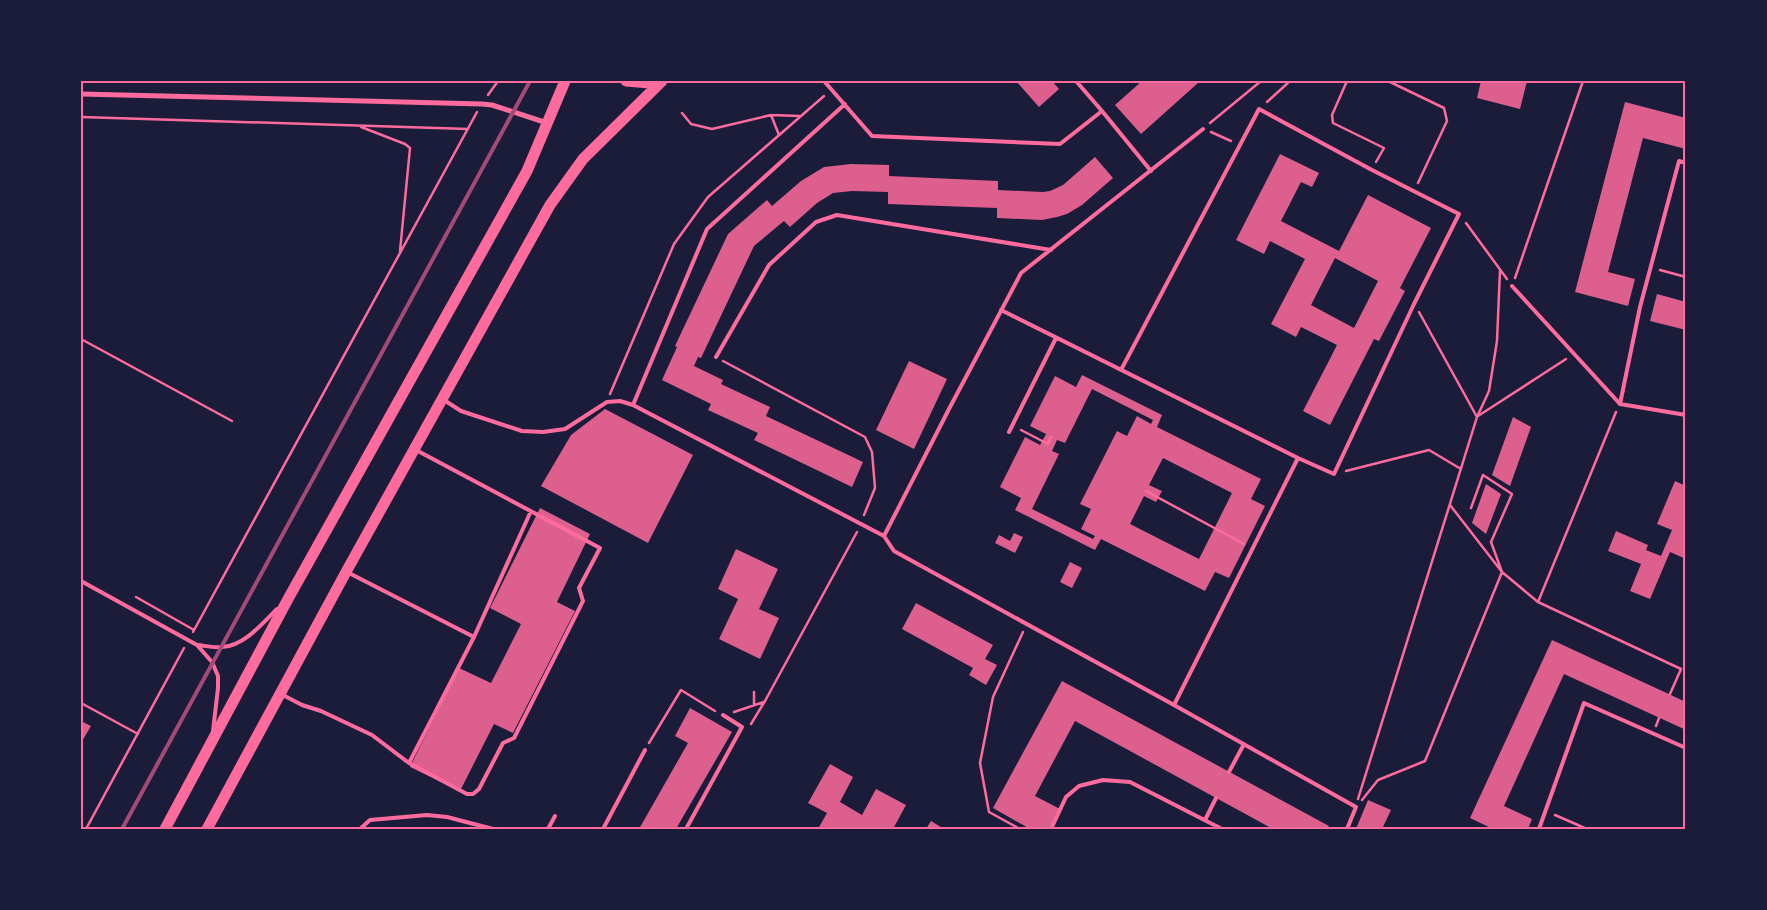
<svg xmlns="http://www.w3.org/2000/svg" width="1767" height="910" font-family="'Nunito Sans',sans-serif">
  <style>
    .building { fill: #dd5f8e; fill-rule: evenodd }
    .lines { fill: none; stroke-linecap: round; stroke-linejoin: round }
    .path { stroke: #ff6b9d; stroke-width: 2.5 }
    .service { stroke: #ff6b9d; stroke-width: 4 }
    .minor { stroke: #ff6b9d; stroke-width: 5 }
    .primary { stroke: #ff6b9d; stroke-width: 11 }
    .rail { stroke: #a44b75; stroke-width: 4 }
    .neatline { fill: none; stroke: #ff6b9d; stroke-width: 2 }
  </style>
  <rect width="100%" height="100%" fill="#1b1b3a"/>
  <!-- building -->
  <path class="building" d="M 1016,81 L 1052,81 L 1059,89 L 1039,107 Z
    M 1142,81 L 1196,81 L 1198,83 L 1141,134 L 1115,105 Z
    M 1481,81 L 1527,81 L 1520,109 L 1477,98 Z
    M 1625,102 L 1686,118 L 1686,149 L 1643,138 L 1608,272 L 1635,279 L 1628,306 L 1575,292 Z
    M 1280,154 L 1319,173 L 1312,187 L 1301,182 L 1281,221 L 1339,251 L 1368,195 L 1431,228 L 1400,288 L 1405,291 L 1379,341 L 1374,339 L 1330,425 L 1303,411 L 1337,345 L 1301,327 L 1296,337 L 1271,324 L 1305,259 L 1270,241 L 1264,254 L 1236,240 ZM 1335,258 L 1378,281 L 1354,328 L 1311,305 Z
    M 1095,157 L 1113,178 L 1082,205 L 1067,214 L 1057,217 L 1042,220 L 997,218 L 997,208 L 888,204 L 888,192 L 852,191 L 833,193 L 817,203 L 790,227 L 784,221 L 754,246 L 701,358 L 698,357 L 694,366 L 723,380 L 721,384 L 770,407 L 766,416 L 863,462 L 852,487 L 754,440 L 758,433 L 708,410 L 711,404 L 662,380 L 677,347 L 675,346 L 728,234 L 767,200 L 772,206 L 801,181 L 824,167 L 851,164 L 889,165 L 889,176 L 998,181 L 998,190 L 1043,192 L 1050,191 L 1063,185 Z
    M 1657,294 L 1686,302 L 1686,330 L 1650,321 Z
    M 909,361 L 947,379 L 914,449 L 876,430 Z
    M 1082,375 L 1162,415 L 1157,427 L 1261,479 L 1251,499 L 1265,506 L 1229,578 L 1215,572 L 1205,591 L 1101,539 L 1095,550 L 1015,510 L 1021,498 L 1000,487 L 1025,437 L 1040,445 L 1046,434 L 1030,426 L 1055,376 L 1076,387 ZM 1092,389 L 1153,420 L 1151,424 L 1137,416 L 1127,436 L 1117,431 L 1080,504 L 1091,509 L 1081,529 L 1095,536 L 1093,539 L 1032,509 L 1059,454 L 1052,451 L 1057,440 L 1065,443 ZM 1163,458 L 1232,493 L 1199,559 L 1130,524 L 1144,496 L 1156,502 L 1162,491 L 1149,485 Z
    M 605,409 L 693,455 L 648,543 L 541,486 L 571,435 Z
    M 1513,417 L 1531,427 L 1510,486 L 1492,475 Z
    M 1675,481 L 1686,486 L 1686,530 L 1683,537 L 1686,538 L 1686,559 L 1670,552 L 1650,599 L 1630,591 L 1641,564 L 1608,551 L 1616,531 L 1648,545 L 1646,550 L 1661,556 L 1672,530 L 1657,524 Z
    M 1486,484 L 1501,494 L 1486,534 L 1472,523 Z
    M 540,508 L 590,534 L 557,602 L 575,611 L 513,733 L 494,724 L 460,791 L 410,767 L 459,668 L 491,683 L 521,624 L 490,608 Z
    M 1014,533 L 1023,537 L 1015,553 L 995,543 L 999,535 L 1010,541 Z
    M 736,549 L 778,569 L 759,609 L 779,618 L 760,659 L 719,639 L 738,599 L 718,589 Z
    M 1070,562 L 1082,568 L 1072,588 L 1060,582 Z
    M 916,603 L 993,645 L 985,659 L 997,665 L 986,685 L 969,675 L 973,668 L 902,629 Z
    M 1552,640 L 1686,702 L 1686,730 L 1564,674 L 1504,806 L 1532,819 L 1528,829 L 1493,829 L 1470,818 Z
    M 1062,681 L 1329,826 L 1327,829 L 1273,829 L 1075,721 L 1035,796 L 1060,809 L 1049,829 L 1030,829 L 993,808 Z
    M 690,708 L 732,732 L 676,829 L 639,829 L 688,743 L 675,736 Z
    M 81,721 L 91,726 L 81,743 Z
    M 830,764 L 853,777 L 840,802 L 862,815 L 876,789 L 906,805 L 893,829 L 818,829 L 827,813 L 808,803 Z
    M 1368,800 L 1391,810 L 1382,829 L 1356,829 Z
    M 931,821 L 944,829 L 926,829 Z"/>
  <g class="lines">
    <!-- path -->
    <path class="path" d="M 1347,81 L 1332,115 L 1333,123 L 1384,148 L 1376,162
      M 1388,81 L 1444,108 L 1447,121 L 1418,183
      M 488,95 L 498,81
      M 1267,102 L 1290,81
      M 682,113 L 691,124 L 712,129 L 771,115 L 779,135
      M 771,115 L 799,116
      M 81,117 L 468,129
      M 1210,123 L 1261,81
      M 361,127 L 405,144 L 410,148 L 400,251
      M 1211,132 L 1231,141
      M 1466,223 L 1507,279
      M 1660,270 L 1686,277
      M 1515,278 L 1583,81
      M 81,339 L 232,421
      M 723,361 L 865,437 L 872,452 L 875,488 L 864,515
      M 610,394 L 674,244 L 708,197 L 824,96
      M 1478,416 L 1566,359
      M 1477,417 L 1489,391 L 1497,341 L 1500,270
      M 1021,430 L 1048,444 L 1051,437
      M 1346,471 L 1429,450 L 1461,469
      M 1146,491 L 1244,544
      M 1450,505 L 1502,572 L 1538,602 L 1681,669 L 1670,694
      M 136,597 L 194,630
      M 1538,602 L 1616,412
      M 193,632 L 477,112
      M 81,703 L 138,734
      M 754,705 L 754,692
      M 734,712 L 764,702
      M 751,724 L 765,701 L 857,532
      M 1656,726 L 1659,718
      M 649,743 L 681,690 L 715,711
      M 1358,799 L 1477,417 L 1419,312
      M 1362,800 L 1378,780 L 1425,761 L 1502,572 L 1491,542 L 1512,494 L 1483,475 L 1471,508
      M 1555,815 L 1587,829
      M 86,829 L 184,648
      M 1020,829 L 989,812 L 980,763 L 993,697 L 1023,632"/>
    <!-- service -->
    <path class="service" d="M 824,81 L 872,136 L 1060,144 L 1102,111 L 1151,171
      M 1076,81 L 1102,111
      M 1512,286 L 1620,404 L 1686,415
      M 1001,310 L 1298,458 L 1334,474 L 1414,304 L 1459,214 L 1372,170 L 1259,109 L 1121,370
      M 716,357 L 769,265 L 816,222 L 837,215 L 1051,250
      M 444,400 L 461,411 L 522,431 L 543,432 L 565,429 L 607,402 L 620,401 L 633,405 L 884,536 L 894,551 L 1174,705 L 1356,807 L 1347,829
      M 1620,404 L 1640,307 L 1679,161 L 1686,163
      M 633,405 L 707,229 L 845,104
      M 1009,432 L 1056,338
      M 884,536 L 949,409 L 1021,273 L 1203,129
      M 347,572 L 474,637
      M 81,581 L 197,645 L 212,662 L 218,676 L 218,688 L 213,731
      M 198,645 C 206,646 214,648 222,647 C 244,646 263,623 277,609
      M 281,694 L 302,705 L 321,711 L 372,735 L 409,763 L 467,794 L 473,794 L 479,789 L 503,743 L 514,738 L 583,601 L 579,588 L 600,548 L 416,450
      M 1174,705 L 1298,458
      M 409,763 L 474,637 L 531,511
      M 1229,772 L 1244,744
      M 1205,820 L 1216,798
      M 360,829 L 370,820 L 427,815 L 447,817 L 493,829
      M 548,829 L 555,816
      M 603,829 L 645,750
      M 686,829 L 742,727 L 723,715
      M 1051,829 L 1066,797 L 1079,786 L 1103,780 L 1130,782 L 1222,829
      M 1539,829 L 1584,703 L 1686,748"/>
    <!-- minor -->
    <path class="minor" d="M 81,94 L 482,104 L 492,105 L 547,123"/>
    <!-- primary -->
    <path class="primary" d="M 626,81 L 650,83 L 654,81
      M 165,829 L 288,599 L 527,171 L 565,81
      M 207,829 L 346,572 L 550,205 L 583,159 L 662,81"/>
    <!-- rail -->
    <path class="rail" d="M 122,829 L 530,81"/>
  </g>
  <!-- border -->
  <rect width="1767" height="910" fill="none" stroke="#1b1b3a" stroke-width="165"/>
  <rect x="82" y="82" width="1602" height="746" class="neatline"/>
</svg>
